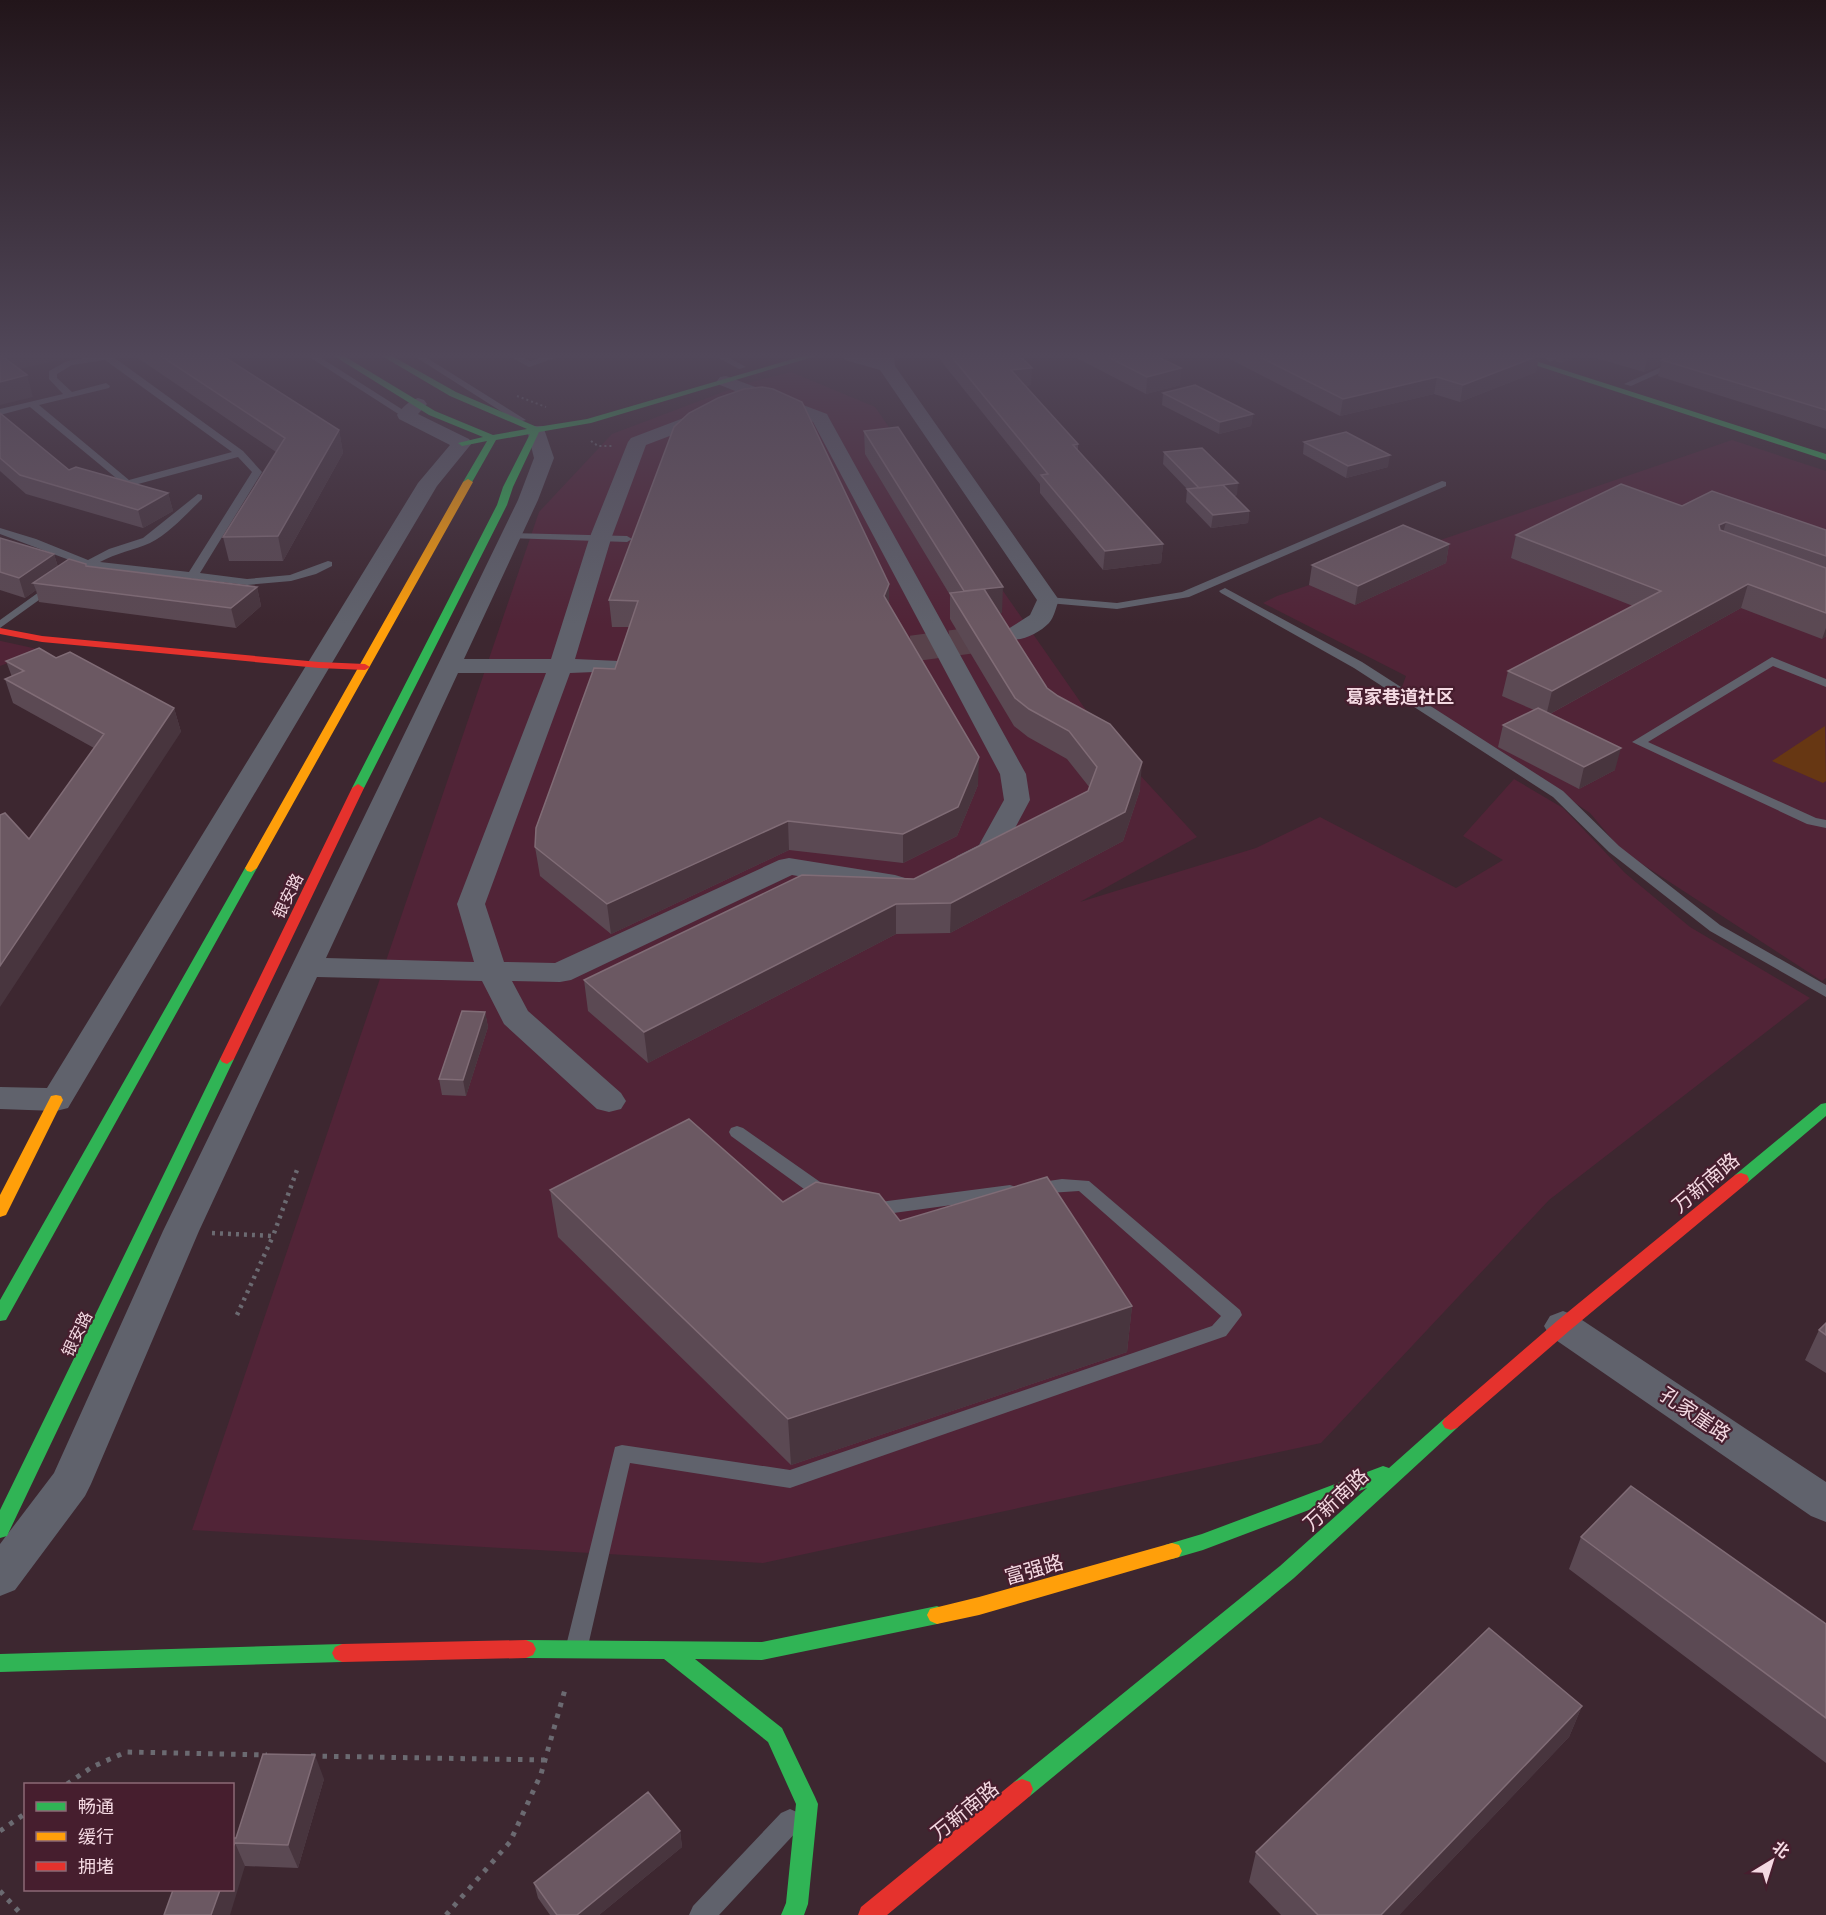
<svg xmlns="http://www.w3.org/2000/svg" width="1826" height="1915" font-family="Jost,'Noto Sans SC',sans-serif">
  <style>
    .built { fill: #512437 }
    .green { fill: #673713 }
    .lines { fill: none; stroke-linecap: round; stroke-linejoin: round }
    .street-tunnel { stroke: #58424b; stroke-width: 26; stroke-dasharray: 26 13; stroke-linecap: butt }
    .path-far2 { stroke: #6b6a71; stroke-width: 2; stroke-dasharray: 2 3; stroke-linecap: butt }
    .path-far1 { stroke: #6b6a71; stroke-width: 4.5; stroke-dasharray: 3 5; stroke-linecap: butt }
    .path { stroke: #6b6a71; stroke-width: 5; stroke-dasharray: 4.5 7; stroke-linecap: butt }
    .lane { fill: #60626c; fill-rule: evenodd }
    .street { fill: #60626c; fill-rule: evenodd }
    .fast { fill: #30b455; fill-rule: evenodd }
    .slow { fill: #ff9f0a; fill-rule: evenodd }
    .jam { fill: #e5322d; fill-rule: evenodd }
    .wall { fill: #5b4953 }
    .shaded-wall { fill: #48353e }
    .building { fill: #6b5862; stroke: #806c76; stroke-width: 1.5 }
    .labels { text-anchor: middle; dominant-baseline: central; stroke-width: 4.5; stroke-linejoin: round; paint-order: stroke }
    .street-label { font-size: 16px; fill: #f4d9e2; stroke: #461e2e }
    .neighbourhood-label { font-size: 18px; font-weight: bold; fill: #f4d9e2; stroke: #461e2e }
    .near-street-label { font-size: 20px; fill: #f4d9e2; stroke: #461e2e }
  </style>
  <rect width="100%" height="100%" fill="#3d2730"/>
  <!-- built -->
  <path class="built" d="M 791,372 L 875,407 L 1104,736 L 1197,837 L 1080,902 L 1256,848 L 1320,817 L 1456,888 L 1503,860 L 1463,836 L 1514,779 L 1563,808 L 1625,873 L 1690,927 L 1810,998 L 1549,1200 L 1321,1443 L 763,1563 L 192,1530 L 539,512 L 612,434 L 747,383 Z
    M 1732,440 L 1826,471 L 1826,978 L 1822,981 L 1622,851 L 1590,813 L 1402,687 L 1406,676 L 1263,603 L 1277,596 Z
    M 0,641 L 1,641 L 42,650 L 0,666 Z"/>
  <!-- green -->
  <path class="green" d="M 1825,726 L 1826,781 L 1823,783 L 1772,761 Z"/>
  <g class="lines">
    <!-- street-tunnel -->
    <path class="street-tunnel" d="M 873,654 L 1004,636"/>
    <!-- path-far2 -->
    <path class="path-far2" d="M 517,396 L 546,407
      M 591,441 L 598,446 L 612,446"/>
    <!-- path-far1 -->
    <path class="path-far1" d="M 212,1233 L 273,1236 L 297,1170
      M 237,1315 L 273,1236"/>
    <!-- path -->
    <path class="path" d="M 311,1756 L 545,1760
      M 67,1784 L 92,1767 L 126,1752 L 267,1755
      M 0,1831 L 26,1813
      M 0,1891 L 22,1915
      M 446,1915 L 510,1842 L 541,1774 L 566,1686"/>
    <!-- lane -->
    <path class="lane" d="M 96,356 L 112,356 L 243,451 L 262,472 L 200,573 L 247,579 L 290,575 L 328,561 L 332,562 L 332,566 L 316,574 L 291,581 L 247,585 L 88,567 L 0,534 L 0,528 L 36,539 L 88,560 L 109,549 L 143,538 L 198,494 L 202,495 L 202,499 C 186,514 170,533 150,543 C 134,550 116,553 100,562 L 189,572 L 252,472 L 238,457 L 127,487 L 30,407 L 0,415 L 0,409 L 63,394 L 49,379 L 49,371 L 67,361 ZM 105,360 L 232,452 L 129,480 L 39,405 L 109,388 L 110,386 L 106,383 L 72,392 L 57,378 L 57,374 L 72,365 Z
      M 308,356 L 318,356 L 411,415 L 403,417 Z
      M 414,356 L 424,356 L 526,420 L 518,422 Z
      M 509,356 L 520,356 L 530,361 L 547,356 L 561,356 L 529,367 Z
      M 715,356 L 726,356 L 746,367 L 739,369 Z
      M 1561,356 L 1550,362 L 1546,359 L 1549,356 Z
      M 1675,356 L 1688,356 L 1691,359 L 1631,386 L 1624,384 L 1679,359 Z
      M 1442,481 L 1446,482 L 1446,486 L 1189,597 L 1117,609 L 1048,603 L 1042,600 L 1048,597 L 1117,603 L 1182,592 Z
      M 511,533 L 627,536 L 632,539 L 627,542 L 507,538 L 506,536 Z
      M 53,582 L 59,585 L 57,587 L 0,628 L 0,620 Z
      M 1225,588 L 1362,662 L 1563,791 L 1619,846 L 1720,925 L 1826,985 L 1826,997 L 1710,931 L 1609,852 L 1553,797 L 1354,668 L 1221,593 L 1219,591 Z
      M 1772,657 L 1826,679 L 1826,687 L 1773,666 L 1648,742 L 1816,818 L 1826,820 L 1826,828 L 1807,824 L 1632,742 Z
      M 737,1126 L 743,1128 L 833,1191 L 836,1195 L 833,1199 L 827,1201 L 815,1197 L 731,1136 L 729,1132 L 731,1128 Z
      M 1062,1179 L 1089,1181 L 1240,1310 L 1242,1315 L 1226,1336 L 790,1488 L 630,1463 L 588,1646 L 585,1653 L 577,1656 L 569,1653 L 566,1646 L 615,1447 L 622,1445 L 790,1470 L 1212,1326 L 1221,1316 L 1079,1191 L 1034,1194 L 1028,1192 L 1025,1188 L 1028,1184 Z
      M 1010,1185 L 1016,1187 L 1019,1191 L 1016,1195 L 1010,1197 L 879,1215 L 865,1210 L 862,1206 L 865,1202 L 871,1200 L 880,1202 Z
      M 790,1809 L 799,1813 L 802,1821 L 799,1829 L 719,1915 L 689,1915 L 693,1906 L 781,1813 Z"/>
    <!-- street -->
    <path class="street" d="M 842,356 L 894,356 L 895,366 L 1059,600 C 1056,607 1054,618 1049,623 C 1039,633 1022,642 1008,639 L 1004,634 L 1008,629 L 1030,615 L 1037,600 L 880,370 L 845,360 Z
      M 726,376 L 827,414 L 829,418 L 1026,774 L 1030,800 L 1000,856 L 977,868 L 967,870 L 957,868 L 953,862 L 957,856 L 979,845 L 1004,800 L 1000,774 L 813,422 L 720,385 L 717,381 L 720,377 Z
      M 418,398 L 424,400 L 427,404 L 418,414 L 469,439 L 472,443 L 437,486 L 68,1108 L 56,1111 L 0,1109 L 0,1087 L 47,1088 L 418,483 L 450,445 L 399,419 L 397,415 C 402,407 409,401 418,398 Z
      M 710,408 L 717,410 L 719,414 L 717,418 L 646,445 L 611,539 L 575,659 L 619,661 L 623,666 L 619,671 L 570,673 L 485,904 L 504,962 L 555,963 L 779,860 L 789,858 L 895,875 L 905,878 L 909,884 L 905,890 L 895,893 L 792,875 L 571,980 L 560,982 L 512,981 L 528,1011 L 621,1093 L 626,1101 L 621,1109 L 609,1112 L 597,1109 L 504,1024 L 482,981 L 317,977 L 199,1231 L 91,1484 L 85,1496 L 15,1590 L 0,1596 L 0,1544 L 54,1473 L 163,1231 L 518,500 L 534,458 L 527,430 L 529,426 L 543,426 L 554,458 L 538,500 L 464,659 L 551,659 L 589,539 L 628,442 L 631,438 ZM 458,673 L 546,673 L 457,904 L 474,962 L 326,958 Z
      M 1563,1311 L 1576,1316 L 1826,1482 L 1826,1522 L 1811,1516 L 1550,1336 L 1544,1326 L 1550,1316 Z"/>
    <!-- fast -->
    <path class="fast" d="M 334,356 L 344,356 L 435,411 L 493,435 L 527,429 L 450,396 L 382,356 L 392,356 L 456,392 L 537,427 L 587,419 L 803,356 L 816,356 L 591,423 L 539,432 L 513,487 L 507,505 L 364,788 L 358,792 L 352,788 L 497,505 L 503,487 L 530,434 L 496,440 L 471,484 L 465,484 L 463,482 L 487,441 L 462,446 L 458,443 L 483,437 L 429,415 Z
      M 1507,356 L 1520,356 L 1826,454 L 1826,460 Z
      M 251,864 L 257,868 L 6,1320 L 0,1321 L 0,1300 L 245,868 Z
      M 227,1054 L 234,1059 L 7,1536 L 0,1538 L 0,1510 L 220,1059 Z
      M 1826,1103 L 1826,1116 L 1747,1183 L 1735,1183 L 1733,1179 L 1735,1175 L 1821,1104 Z
      M 1451,1416 L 1457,1418 L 1460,1423 L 1457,1428 L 1294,1578 L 1030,1796 L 1022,1799 L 1014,1796 L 1011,1789 L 1014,1782 L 1280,1566 L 1367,1488 L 1203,1550 L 1172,1559 L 1165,1557 L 1162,1551 L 1165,1545 L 1202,1534 L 1383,1466 L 1389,1468 L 1445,1418 Z
      M 937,1606 L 944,1609 L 947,1615 L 944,1621 L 937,1624 L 762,1660 L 695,1659 L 782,1728 L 815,1797 L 818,1804 L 808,1904 L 804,1915 L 781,1915 L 786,1903 L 796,1804 L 768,1742 L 664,1659 L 526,1658 L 519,1655 L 516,1649 L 519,1643 L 526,1640 L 762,1642 Z
      M 342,1644 L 349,1647 L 352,1653 L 349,1659 L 342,1662 L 0,1672 L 0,1654 Z"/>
    <!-- slow -->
    <path class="slow" d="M 468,479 L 473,482 L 257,868 L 251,872 L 247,871 L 245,868 L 463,482 Z
      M 56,1095 L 61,1096 L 63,1100 L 8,1211 L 6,1215 L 0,1217 L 0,1195 L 49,1100 L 51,1096 Z
      M 1172,1543 L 1179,1545 L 1182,1551 L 1179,1557 L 1172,1559 L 979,1615 L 937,1624 L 930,1621 L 927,1615 L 930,1609 L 979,1597 Z"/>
    <!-- jam -->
    <path class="jam" d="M 0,628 L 42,636 L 319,662 L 365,664 L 370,667 L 365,670 L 319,668 L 42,642 L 0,634 Z
      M 358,784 L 364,788 L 234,1059 L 227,1064 L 222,1062 L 220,1059 L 352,788 Z
      M 1741,1173 L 1747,1175 L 1749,1179 L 1747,1183 L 1569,1331 L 1457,1428 L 1451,1430 L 1445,1428 L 1442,1423 L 1445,1418 L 1557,1321 L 1735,1175 Z
      M 526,1640 L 533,1643 L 536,1649 L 533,1655 L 526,1658 L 342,1662 L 335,1659 L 332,1653 L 335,1647 L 342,1644 Z
      M 1022,1779 L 1030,1782 L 1033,1789 L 1030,1796 L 887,1915 L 858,1915 L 861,1907 L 1014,1782 Z"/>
  </g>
  <!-- wall -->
  <path class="wall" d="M 135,356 L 223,356 L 339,430 L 343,453 L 283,561 L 229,561 L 223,537 L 276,452 Z
    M 937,356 L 1020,356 L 1031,385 L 1025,386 L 1078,444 L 1078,450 L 1163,544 L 1161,563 L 1103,570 L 1040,493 L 1040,484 Z
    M 1073,356 L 1165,356 L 1160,358 L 1180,385 L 1146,394 Z
    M 1224,356 L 1546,356 L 1544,358 L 1539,356 L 1536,372 L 1460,402 L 1434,394 L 1340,416 Z
    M 1557,356 L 1577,356 L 1560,363 L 1556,361 Z
    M 1589,356 L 1826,356 L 1826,429 L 1658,376 L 1661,365 L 1644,372 Z
    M 1163,393 L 1253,414 L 1251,426 L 1219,434 L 1162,405 Z
    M 0,413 L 69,470 L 168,493 L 173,511 L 143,528 L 26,494 L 0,471 Z
    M 864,431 L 1002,613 L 999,613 L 1047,688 L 1140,790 L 1123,841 L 950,933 L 896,934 L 648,1063 L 588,1011 L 584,980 L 914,879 L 1088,791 L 1090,788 L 1067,759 L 1028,737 L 1014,726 L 950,619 L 950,595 L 865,454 Z
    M 1304,442 L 1388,467 L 1346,478 L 1303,454 Z
    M 1164,452 L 1237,495 L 1234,496 L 1249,511 L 1248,523 L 1211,528 L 1186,502 L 1187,489 L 1163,464 Z
    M 1682,506 L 1826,530 L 1826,636 L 1822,639 L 1741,608 L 1550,714 L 1615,770 L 1579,789 L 1498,747 L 1503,725 L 1534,710 L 1502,696 L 1508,671 L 1633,606 L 1511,558 L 1516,535 Z
    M 0,538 L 54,554 L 58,567 L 86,564 L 87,566 L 257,587 L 261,606 L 236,628 L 39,602 L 36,590 L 25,598 L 0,590 Z
    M 1449,544 L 1446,563 L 1355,605 L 1309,585 L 1312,565 Z
    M 609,600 L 889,605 L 978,785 L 957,836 L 903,863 L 789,850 L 611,934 L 540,876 L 535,847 L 615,669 L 629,627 L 612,627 Z
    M 56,658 L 174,708 L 181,732 L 94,748 L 13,703 L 5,679 L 12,677 L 6,661 Z
    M 485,1012 L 488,1027 L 466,1096 L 442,1095 L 439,1079 Z
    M 550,1190 L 783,1202 L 900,1221 L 1132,1306 L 1127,1352 L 791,1465 L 558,1237 Z
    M 1826,1323 L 1826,1373 L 1805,1360 L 1819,1330 Z
    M 1581,1537 L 1826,1624 L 1826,1763 L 1569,1569 Z
    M 1582,1706 L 1569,1737 L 1399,1915 L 1281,1915 L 1249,1882 L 1256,1852 Z
    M 324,1779 L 298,1868 L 245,1866 L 173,1890 L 232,1838 L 236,1838 Z
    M 680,1831 L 682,1847 L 599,1915 L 550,1915 L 538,1898 L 534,1883 Z"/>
  <!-- shaded-wall -->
  <path class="shaded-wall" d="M 0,356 L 75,356 L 3,373 Z
    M 1539,356 L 1536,372 L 1460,402 L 1463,385 Z
    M 1561,356 L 1577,356 L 1560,363 Z
    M 1648,356 L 1675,356 L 1662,360 L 1661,365 L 1644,372 Z
    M 1032,368 L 1031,385 L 1010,387 L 1011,370 Z
    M 1181,368 L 1180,385 L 1146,394 L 1147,377 Z
    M 27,375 L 33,397 L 0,405 L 0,382 Z
    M 1437,377 L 1434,394 L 1340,416 L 1343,399 Z
    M 1253,414 L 1251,426 L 1219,434 L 1220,422 Z
    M 339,430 L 343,453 L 283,561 L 278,536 Z
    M 1390,455 L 1388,467 L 1346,478 L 1348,466 Z
    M 1238,483 L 1237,495 L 1198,500 L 1199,488 Z
    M 168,493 L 173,511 L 143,528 L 138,510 Z
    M 1249,511 L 1248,523 L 1211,528 L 1213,515 Z
    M 1726,522 L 1720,544 L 1719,525 Z
    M 1163,544 L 1161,563 L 1103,570 L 1105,551 Z
    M 1449,544 L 1446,563 L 1355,605 L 1358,586 Z
    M 54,554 L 60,574 L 33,583 L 36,590 L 25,598 L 19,578 Z
    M 889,584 L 889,610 L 884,596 Z
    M 1748,584 L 1741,608 L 1546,716 L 1552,691 Z
    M 257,587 L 261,606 L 236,628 L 231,608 Z
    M 1003,587 L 1002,613 L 965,617 L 964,591 Z
    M 1826,628 L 1826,636 L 1822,639 Z
    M 174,708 L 181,732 L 0,1007 L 0,966 Z
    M 1621,748 L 1615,770 L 1579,789 L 1584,767 Z
    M 979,757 L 978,785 L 957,836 L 903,863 L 903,834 Z
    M 1142,762 L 1140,790 L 1123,841 L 950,933 L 951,903 Z
    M 788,821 L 789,850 L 611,934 L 607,904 Z
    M 896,904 L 896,934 L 648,1063 L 644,1032 Z
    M 485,1012 L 488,1027 L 466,1096 L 463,1080 Z
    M 1132,1306 L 1127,1352 L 791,1465 L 788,1419 Z
    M 1582,1706 L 1569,1737 L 1399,1915 L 1381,1915 Z
    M 315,1755 L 324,1779 L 298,1868 L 288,1845 Z
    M 680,1831 L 682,1847 L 599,1915 L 577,1915 Z
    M 235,1843 L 245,1866 L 230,1915 L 211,1915 L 220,1890 L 232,1890 L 232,1849 Z"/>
  <!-- building -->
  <path class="building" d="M 0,356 L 2,356 L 27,375 L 0,382 Z
    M 161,356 L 223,356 L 339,430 L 278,536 L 223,537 L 285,438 Z
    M 951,356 L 1020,356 L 1032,368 L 1011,370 L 1078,444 L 1073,445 L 1163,544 L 1105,551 L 1041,475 L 1048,474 Z
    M 1106,356 L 1156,356 L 1181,368 L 1147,377 Z
    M 1258,356 L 1538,356 L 1463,385 L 1437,377 L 1343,399 Z
    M 1670,356 L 1826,356 L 1826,410 L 1662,360 Z
    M 1195,385 L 1253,414 L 1220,422 L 1163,393 Z
    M 762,387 L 773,389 L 802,402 L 889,584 L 884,596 L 979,757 L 958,807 L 903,834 L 788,821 L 607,904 L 535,847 L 536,828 L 594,668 L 615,669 L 638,601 L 609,600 L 674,427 L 689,413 L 718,398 L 744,389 Z
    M 0,413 L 69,470 L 76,467 L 168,493 L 138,510 L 20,475 L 0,458 Z
    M 898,427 L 1003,587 L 964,591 L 864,431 Z
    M 1346,432 L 1390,455 L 1348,466 L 1304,442 Z
    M 1202,448 L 1238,483 L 1199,488 L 1164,452 Z
    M 1621,484 L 1682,506 L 1712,491 L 1826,530 L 1826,556 L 1726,522 L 1719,525 L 1720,530 L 1826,568 L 1826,613 L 1748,584 L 1552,691 L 1508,671 L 1661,591 L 1516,535 Z
    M 1223,485 L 1249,511 L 1213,515 L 1187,489 Z
    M 1403,525 L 1449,544 L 1358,586 L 1312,565 Z
    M 0,538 L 54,554 L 19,578 L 0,572 Z
    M 69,559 L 86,564 L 86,566 L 257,587 L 231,608 L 33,583 Z
    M 984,589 L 1047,688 L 1058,696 L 1110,724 L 1142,762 L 1125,812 L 951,903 L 896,904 L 644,1032 L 584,980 L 802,875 L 914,879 L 1088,791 L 1097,767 L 1069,731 L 1029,709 L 1015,698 L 950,593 Z
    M 39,648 L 56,658 L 70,652 L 174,708 L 0,966 L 0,815 L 5,813 L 29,839 L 104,734 L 5,679 L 24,671 L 6,661 Z
    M 1538,708 L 1621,748 L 1584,767 L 1503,725 Z
    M 462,1011 L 485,1012 L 463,1080 L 439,1079 Z
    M 689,1119 L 783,1202 L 816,1182 L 879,1194 L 900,1221 L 1047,1177 L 1132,1306 L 788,1419 L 550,1190 Z
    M 1826,1323 L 1826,1335 L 1819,1330 Z
    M 1631,1486 L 1826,1624 L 1826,1718 L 1581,1537 Z
    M 1489,1628 L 1582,1706 L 1381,1915 L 1318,1915 L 1256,1852 Z
    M 263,1754 L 315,1755 L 288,1845 L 235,1843 L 232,1849 L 232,1838 L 236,1838 Z
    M 648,1792 L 680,1831 L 577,1915 L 557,1915 L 534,1883 Z
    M 173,1890 L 220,1890 L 211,1915 L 164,1915 Z"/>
  <!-- sky -->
  <linearGradient id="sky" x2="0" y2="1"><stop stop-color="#22151a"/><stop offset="0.57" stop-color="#514759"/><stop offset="1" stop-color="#514759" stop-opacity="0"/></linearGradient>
  <rect width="1826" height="624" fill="url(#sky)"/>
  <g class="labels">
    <!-- street labels -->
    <g class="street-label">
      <text transform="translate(288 896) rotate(-64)">银安路</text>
      <text transform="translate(77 1334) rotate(-64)">银安路</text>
    </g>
    <!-- neighbourhood labels -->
    <g class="neighbourhood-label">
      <text x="1400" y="697">葛家巷道社区</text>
    </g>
    <!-- near-street labels -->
    <g class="near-street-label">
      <text transform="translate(1706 1183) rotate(-40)">万新南路</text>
      <text transform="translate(1695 1415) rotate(34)">孔家崖路</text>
      <text transform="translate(1336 1500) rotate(-43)">万新南路</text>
      <text transform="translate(1034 1570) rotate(-16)">富强路</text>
      <text transform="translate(965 1811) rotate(-39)">万新南路</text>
    </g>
  </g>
  <!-- legend -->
  <rect x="24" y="1783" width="210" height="108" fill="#461e2e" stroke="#8c6976" stroke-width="1.5"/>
  <rect x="36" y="1802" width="30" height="9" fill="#30b455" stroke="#8c6976" stroke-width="1.5"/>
  <text x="78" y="1813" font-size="18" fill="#f4d9e2">畅通</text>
  <rect x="36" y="1832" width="30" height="9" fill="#ff9f0a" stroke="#8c6976" stroke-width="1.5"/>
  <text x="78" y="1843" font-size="18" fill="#f4d9e2">缓行</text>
  <rect x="36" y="1862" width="30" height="9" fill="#e5322d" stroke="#8c6976" stroke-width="1.5"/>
  <text x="78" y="1873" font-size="18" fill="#f4d9e2">拥堵</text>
  <!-- north arrow -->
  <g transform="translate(1772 1861) rotate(38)" stroke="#461e2e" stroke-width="4.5" paint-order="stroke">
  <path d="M0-4.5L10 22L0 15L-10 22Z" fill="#f4d9e2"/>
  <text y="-9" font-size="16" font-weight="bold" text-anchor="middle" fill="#f4d9e2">北</text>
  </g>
</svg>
